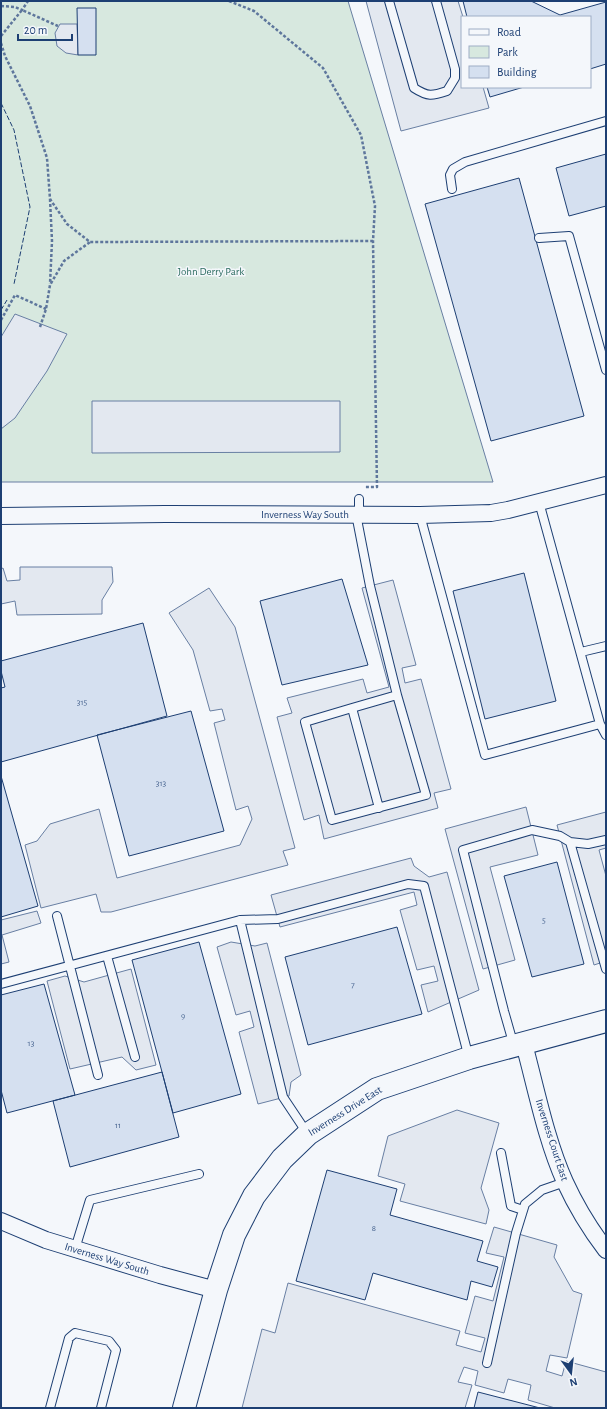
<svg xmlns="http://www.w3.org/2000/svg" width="607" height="1409" font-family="'Alegreya Sans',sans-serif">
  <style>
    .green { fill: #d7e8df; stroke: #687fa3 }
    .parking { fill: #e3e8f0; stroke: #687fa3 }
    .building { fill: #d5e0f0; stroke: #1d3f73 }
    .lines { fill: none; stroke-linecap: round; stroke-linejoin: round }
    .service-casing { stroke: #1d3f73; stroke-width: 10 }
    .minor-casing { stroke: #1d3f73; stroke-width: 18 }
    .secondary-casing { stroke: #1d3f73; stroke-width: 24 }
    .path { stroke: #5e769c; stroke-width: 2.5; stroke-dasharray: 3 2; stroke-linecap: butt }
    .service { stroke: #f4f7fb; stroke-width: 8 }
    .minor { stroke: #f4f7fb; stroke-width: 16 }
    .secondary { stroke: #f4f7fb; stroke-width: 22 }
    .fence { stroke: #1d3f73; stroke-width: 1; stroke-dasharray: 5 2; stroke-linecap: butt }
    .labels { text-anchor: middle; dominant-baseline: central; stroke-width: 3; stroke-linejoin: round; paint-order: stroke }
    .number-label { font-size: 9px; fill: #4b6792 }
    .park-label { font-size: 11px; fill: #2c6c60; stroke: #f4f7fb }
    .street-label { font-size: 11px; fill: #1d3f73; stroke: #f4f7fb }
  </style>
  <rect width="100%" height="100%" fill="#f4f7fb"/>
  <!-- green -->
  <path class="green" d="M 1,1 L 348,1 L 493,482 L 1,482 Z"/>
  <!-- parking -->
  <path class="parking" d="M 366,1 L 458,1 L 463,17 L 462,87 L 483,87 L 489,108 L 401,131 Z
    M 60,24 L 77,24 L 78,55 L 66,53 L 57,46 L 55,33 Z
    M 15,314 L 67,334 L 47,371 L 15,418 L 1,429 L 1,337 Z
    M 92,401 L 340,401 L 340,452 L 92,453 Z
    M 20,567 L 112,567 L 113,582 L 102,600 L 102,614 L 17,615 L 15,601 L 1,604 L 1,569 L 3,568 L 7,581 L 20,580 Z
    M 393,580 L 416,665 L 402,668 L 405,683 L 421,679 L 451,789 L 434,793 L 438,808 L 324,839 L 319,815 L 304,820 L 277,717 L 292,713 L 287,698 L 363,679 L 367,693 L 389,687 L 362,588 Z
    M 209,588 L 235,627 L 295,848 L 283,851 L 288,865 L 111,912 L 101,912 L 96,894 L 41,908 L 25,845 L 37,841 L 50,824 L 99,809 L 117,878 L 240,845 L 252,819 L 248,806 L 236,810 L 214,723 L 225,720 L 222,709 L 210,711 L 193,650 L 169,613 Z
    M 526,807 L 538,855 L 490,867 L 515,960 L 483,969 L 445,829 Z
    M 606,812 L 606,848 L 599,850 L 606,876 L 606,961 L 594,965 L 557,825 Z
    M 411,858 L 414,866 L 429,877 L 447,872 L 479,990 L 428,1012 L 421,985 L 438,981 L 434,966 L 417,970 L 400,910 L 417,905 L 414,892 L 280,927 L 271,895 Z
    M 37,911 L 41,923 L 2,935 L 9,962 L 1,964 L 1,920 Z
    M 231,942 L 255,946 L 267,943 L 301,1075 L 291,1082 L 289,1096 L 258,1104 L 239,1032 L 254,1027 L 250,1011 L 236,1015 L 217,947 Z
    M 131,969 L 156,1065 L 136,1070 L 122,1057 L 70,1069 L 47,981 L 65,976 L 84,982 Z
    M 457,1110 L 499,1123 L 481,1188 L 489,1210 L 486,1224 L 400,1201 L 405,1184 L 378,1176 L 388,1136 Z
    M 494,1227 L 557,1245 L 554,1257 L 573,1291 L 582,1294 L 567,1358 L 550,1355 L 546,1371 L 562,1376 L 566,1361 L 606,1372 L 606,1408 L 555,1408 L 528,1400 L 531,1385 L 508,1379 L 504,1393 L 475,1385 L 478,1371 L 464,1367 L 458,1382 L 472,1385 L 465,1408 L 242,1408 L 262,1329 L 275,1333 L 288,1283 L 460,1331 L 456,1345 L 481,1352 L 485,1338 L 465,1333 L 475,1296 L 493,1301 L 504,1257 L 486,1253 Z"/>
  <!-- building -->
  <path class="building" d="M 463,1 L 531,1 L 560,15 L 606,2 L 606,64 L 590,69 L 590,17 L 467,17 Z
    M 77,8 L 96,8 L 96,55 L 78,55 Z
    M 487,87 L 524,87 L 490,97 Z
    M 606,154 L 606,206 L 569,216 L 556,168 Z
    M 519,178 L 584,416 L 491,441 L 425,204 Z
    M 524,573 L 556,701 L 485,719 L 453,591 Z
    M 342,579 L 368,665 L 282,685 L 260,601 Z
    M 143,623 L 167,716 L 1,762 L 1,688 L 5,687 L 1,671 L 1,661 Z
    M 191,711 L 224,831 L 129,856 L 97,735 Z
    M 1,776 L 38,906 L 1,917 Z
    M 557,862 L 584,964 L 532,977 L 504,876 Z
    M 397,927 L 422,1014 L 308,1045 L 285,957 Z
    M 199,942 L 241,1094 L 173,1113 L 132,960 Z
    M 44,984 L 75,1095 L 7,1113 L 1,1090 L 1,995 Z
    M 162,1072 L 179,1137 L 70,1167 L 53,1101 Z
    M 327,1170 L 397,1189 L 390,1215 L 483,1241 L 477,1261 L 498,1267 L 492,1287 L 471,1281 L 467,1300 L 373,1273 L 365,1300 L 296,1281 Z
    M 478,1392 L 540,1408 L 474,1408 Z"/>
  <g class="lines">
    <!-- service casing -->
    <g class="service-casing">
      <path id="service" d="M 389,1 L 414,88 C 428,97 432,96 447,91 L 455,78 L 455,69 L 436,1
        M 452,189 L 450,175 L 453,169 L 465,162 L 606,121
        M 539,238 L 569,236 L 606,370
        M 359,499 L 359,514
        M 356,514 L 370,586 L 397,695 L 352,708 L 305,722 L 332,820 L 426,795 L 397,695
        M 420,515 L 485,755 L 600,724 L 539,502
        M 581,652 L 606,646
        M 352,708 L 379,808
        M 600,724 L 606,735
        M 570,842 L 606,969
        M 57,916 L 98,1075
        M 240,920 L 283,1097 L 307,1133
        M 107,956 L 135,1057
        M 1,984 L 240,920 L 278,919 L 408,884 L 424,886 L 469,1058
        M 514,1046 L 504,1011 L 463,850 L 532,830 L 560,836 L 570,842 L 588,844 L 606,840
        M 501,1153 L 511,1206 L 523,1210
        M 75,1249 L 90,1200 L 199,1174
        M 487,1363 L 516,1233 L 525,1204 L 542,1190 L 565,1182
        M 50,1408 L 69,1338 L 75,1333 L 109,1341 L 116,1350 L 101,1408"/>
    </g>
    <!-- minor casing -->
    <g class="minor-casing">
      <path id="minor" d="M 1,516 L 165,514 L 420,515 L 491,513 L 508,510 L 606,485
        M 524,1044 C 536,1088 546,1140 565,1182 C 576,1206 590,1229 606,1250
        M 1,1221 L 46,1240 L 160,1275 L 216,1290"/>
    </g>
    <!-- secondary casing -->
    <g class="secondary-casing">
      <path id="secondary" d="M 184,1408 L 216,1290 L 234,1235 L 254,1196 L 282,1159 L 308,1134 L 377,1089 L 469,1058 L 606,1021"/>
    </g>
    <!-- path -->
    <path class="path" d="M 229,1 L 254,11 L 323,68 L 361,135 L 375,206 L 373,241 L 377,487 L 365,487
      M 1,6 L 15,7 L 22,10 L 28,1
      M 1,36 L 22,10 L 58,26
      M 1,43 L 5,56 L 30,106 L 47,158 L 50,199 L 67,224 L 90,242 L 373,241
      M 50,199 L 52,241 L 50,284
      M 1,320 L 15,295 L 46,309
      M 40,327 L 46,309 L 50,285 L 64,261 L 90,242"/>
    <!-- service -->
    <use href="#service" class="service"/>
    <!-- minor -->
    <use href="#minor" class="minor"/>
    <!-- secondary -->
    <use href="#secondary" class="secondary"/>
    <!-- fence -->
    <path class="fence" d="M 1,103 L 14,130 L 30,207 L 14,284
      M 1,310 L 7,300"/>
  </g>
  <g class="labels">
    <!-- number labels -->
    <g class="number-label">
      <text x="82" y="702">315</text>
      <text x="161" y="783">313</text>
      <text x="544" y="920">5</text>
      <text x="353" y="985">7</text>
      <text x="183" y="1016">9</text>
      <text x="31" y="1043">13</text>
      <text x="118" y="1125">11</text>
      <text x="374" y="1228">8</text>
    </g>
    <!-- park labels -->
    <g class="park-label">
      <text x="211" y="271">John Derry Park</text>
    </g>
    <!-- street labels -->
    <g class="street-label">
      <text x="305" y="514">Inverness Way South</text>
      <text transform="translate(345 1111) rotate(-32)">Inverness Drive East</text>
      <text transform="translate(552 1140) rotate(72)">Inverness Court East</text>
      <text transform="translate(107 1259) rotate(17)">Inverness Way South</text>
    </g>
  </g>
  <!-- border -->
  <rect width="607" height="1409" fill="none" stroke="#1d3f73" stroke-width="4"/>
  <!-- legend -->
  <rect x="461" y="16" width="130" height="72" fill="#f4f7fb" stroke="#9eadc5"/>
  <rect x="469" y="29" width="20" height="6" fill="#f4f7fb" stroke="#9eadc5"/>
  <text x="497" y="36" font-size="12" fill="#1d3f73">Road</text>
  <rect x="469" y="46" width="20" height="12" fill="#d7e8df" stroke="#9eadc5"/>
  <text x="497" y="56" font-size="12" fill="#1d3f73">Park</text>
  <rect x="469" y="66" width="20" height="12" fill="#d5e0f0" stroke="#9eadc5"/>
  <text x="497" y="76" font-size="12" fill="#1d3f73">Building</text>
  <!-- north arrow -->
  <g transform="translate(571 1373) rotate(165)" stroke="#f4f7fb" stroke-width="3" paint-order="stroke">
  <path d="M0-3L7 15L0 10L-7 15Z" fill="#1d3f73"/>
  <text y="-6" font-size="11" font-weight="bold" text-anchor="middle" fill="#1d3f73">N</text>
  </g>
  <!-- scale -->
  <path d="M18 34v6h54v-6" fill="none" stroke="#1d3f73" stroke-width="2"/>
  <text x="24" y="34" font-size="12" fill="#1d3f73" stroke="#f4f7fb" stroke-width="3" paint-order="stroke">20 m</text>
</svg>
